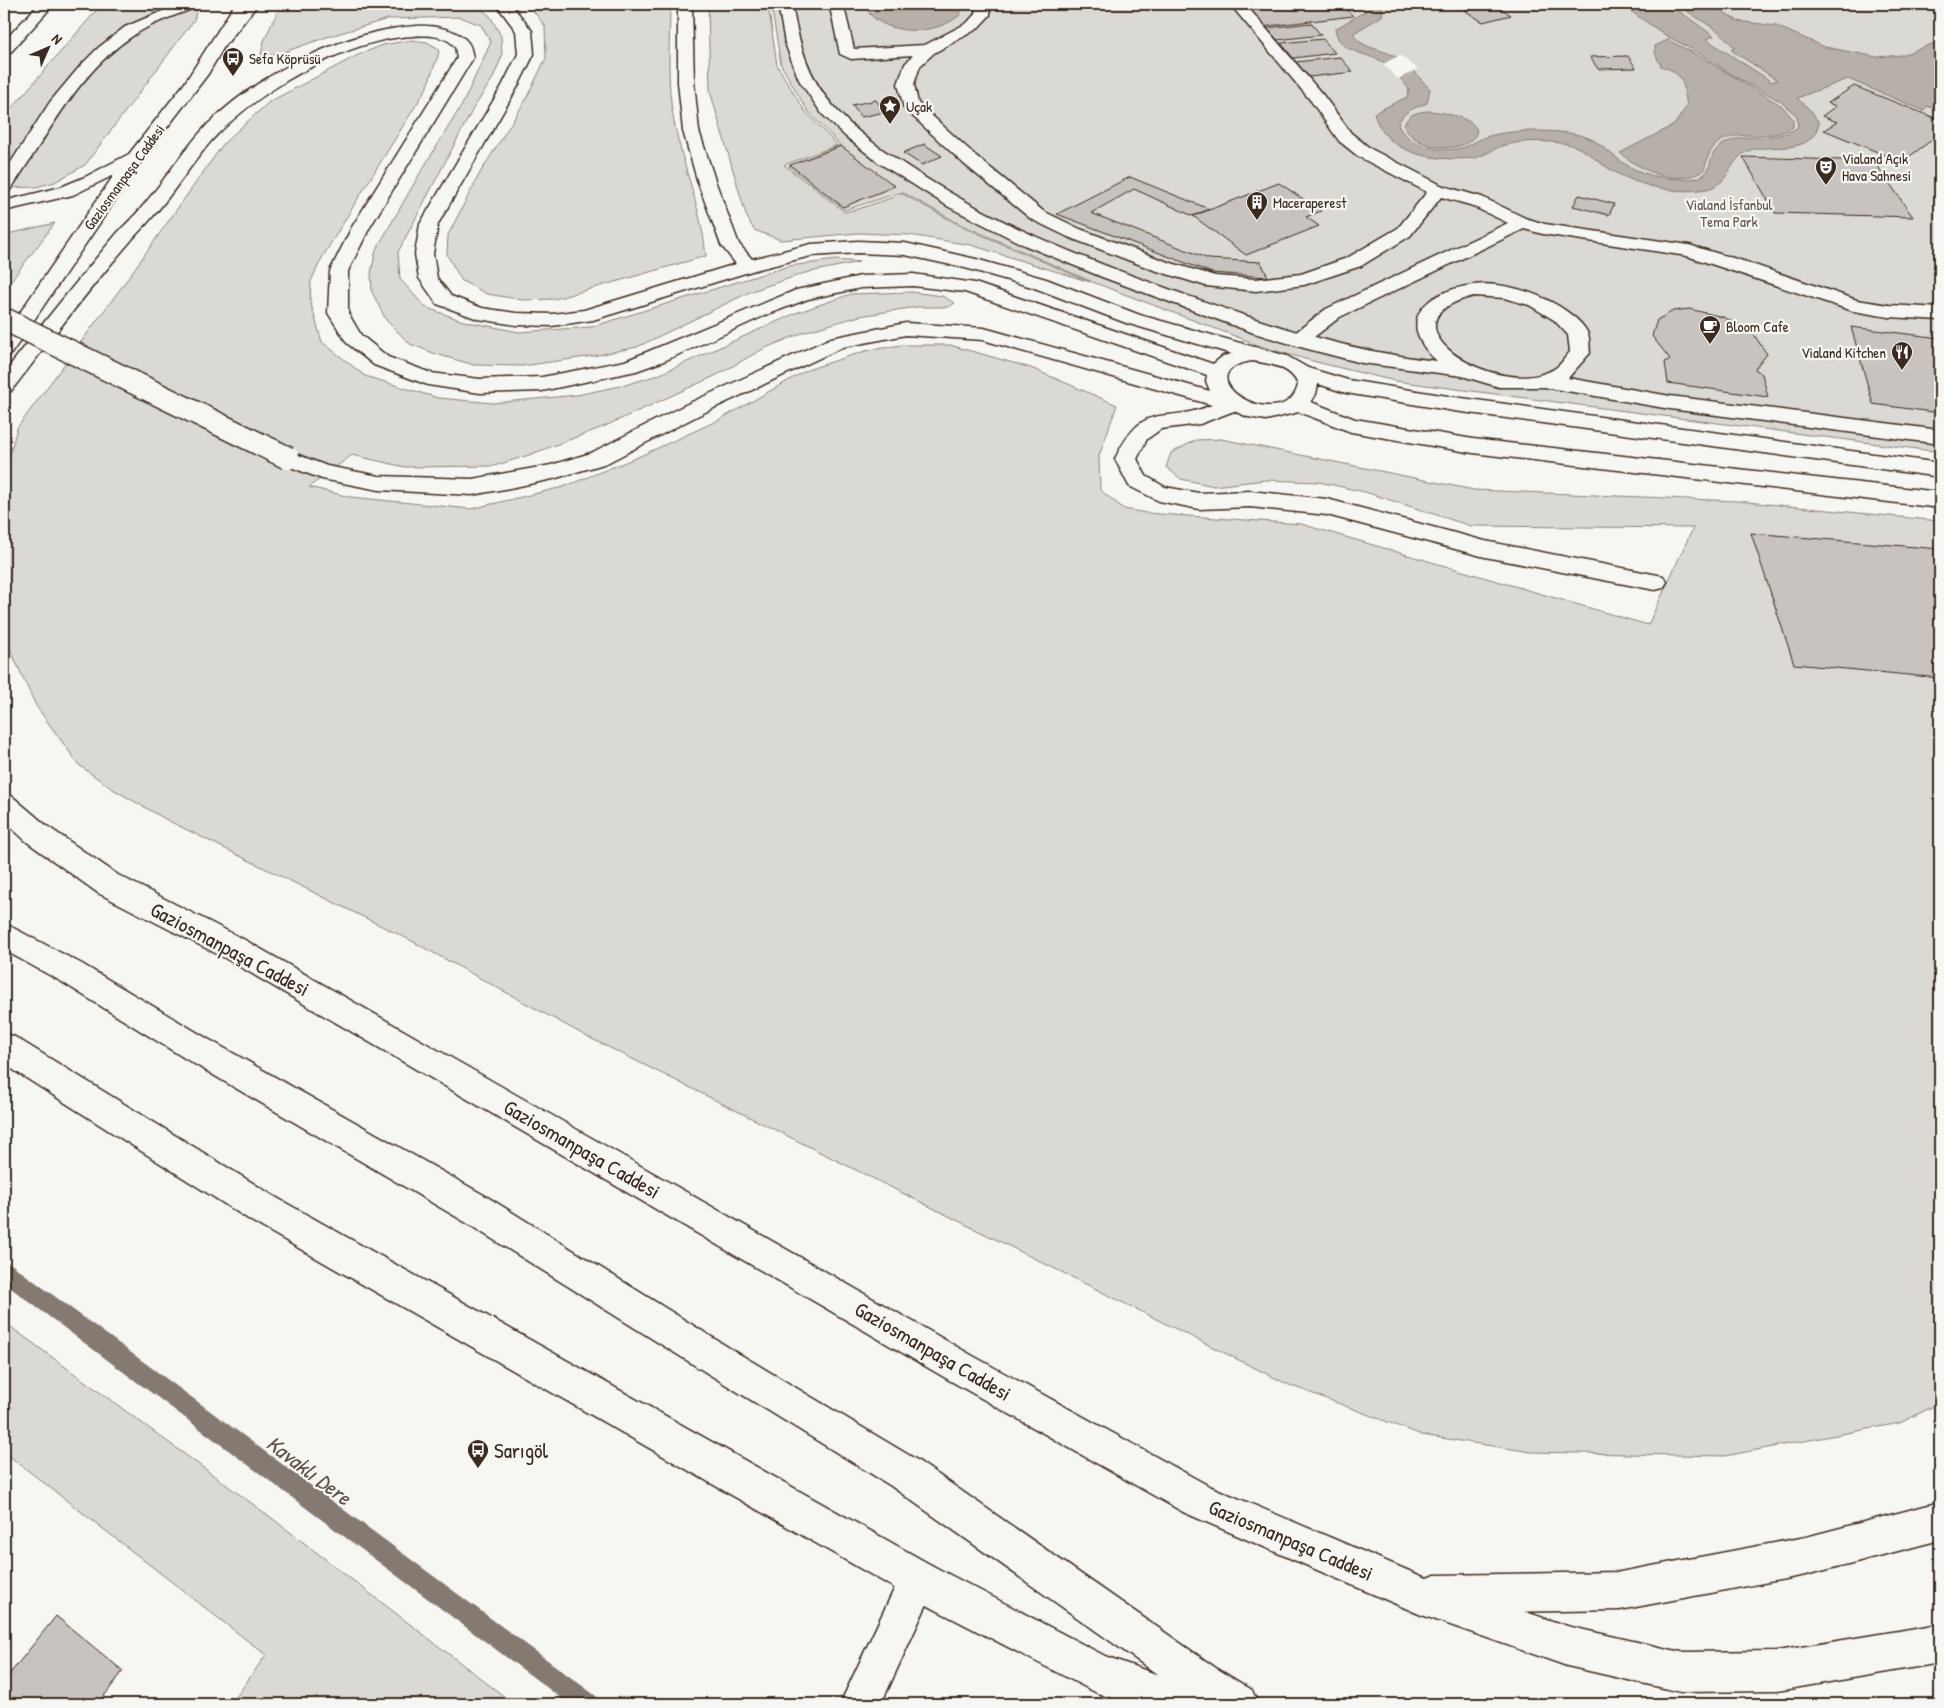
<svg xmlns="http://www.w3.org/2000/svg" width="1944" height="1708" font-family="'Patrick Hand',sans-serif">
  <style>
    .green { fill: #dad9d3; stroke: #8a8278 }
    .water { fill: #b6b0a9; stroke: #857a71 }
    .pier { fill: #f6f6f2 }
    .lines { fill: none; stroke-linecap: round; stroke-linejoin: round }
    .stream { fill: #857a71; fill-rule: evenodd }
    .building { fill: #c8c3be; stroke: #3b2a1e }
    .lane-casing { stroke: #3b2a1e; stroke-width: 3 }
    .street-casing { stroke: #3b2a1e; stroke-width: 3 }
    .secondary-casing { stroke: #3b2a1e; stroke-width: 3 }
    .primary-casing { stroke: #3b2a1e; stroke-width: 3 }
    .lane { fill: #f6f6f2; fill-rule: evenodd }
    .street { fill: #f6f6f2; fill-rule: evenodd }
    .secondary { fill: #f6f6f2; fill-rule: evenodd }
    .primary { fill: #f6f6f2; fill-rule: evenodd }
    .lane-bridge-casing { stroke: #3b2a1e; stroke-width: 25; stroke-linecap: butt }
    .lane-bridge { stroke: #f6f6f2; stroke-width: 22 }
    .labels { text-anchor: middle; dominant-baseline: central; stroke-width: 4.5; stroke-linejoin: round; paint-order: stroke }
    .far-poi-label { font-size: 15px; fill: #3b2a1e; stroke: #f6f6f2; text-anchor: start }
    .far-street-label { font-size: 15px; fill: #3b2a1e; stroke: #f6f6f2 }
    .far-park-label { font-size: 15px; fill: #63564b; stroke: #f6f6f2 }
    .near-street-label { font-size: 21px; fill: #3b2a1e; stroke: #f6f6f2 }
    .near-poi-label { font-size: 21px; fill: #3b2a1e; stroke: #f6f6f2; text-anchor: start }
    .near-water-label { font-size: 22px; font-style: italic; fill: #605248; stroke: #f6f6f2 }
  </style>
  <rect width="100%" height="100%" fill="#f6f6f2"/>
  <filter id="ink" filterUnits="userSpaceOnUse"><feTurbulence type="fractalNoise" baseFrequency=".02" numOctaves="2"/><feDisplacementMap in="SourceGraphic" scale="10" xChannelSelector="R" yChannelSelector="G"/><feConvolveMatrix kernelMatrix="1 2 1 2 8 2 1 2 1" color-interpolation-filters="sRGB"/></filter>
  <g filter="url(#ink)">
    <!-- green -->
    <path class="green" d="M 102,4 L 198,4 L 194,20 L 85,165 L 55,182 L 36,187 L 4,188 L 4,117 Z
      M 281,4 L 475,4 L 490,16 L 501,36 L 502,56 L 493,78 L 473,109 L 398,252 L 400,279 L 425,307 L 463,321 L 519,332 L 591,327 L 789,266 L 836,260 L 859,262 L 805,273 L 752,291 L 637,347 L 593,356 L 522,366 L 474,365 L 436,354 L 410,344 L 386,320 L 372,292 L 371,273 L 376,250 L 419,175 L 463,103 L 491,42 L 481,25 L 460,17 L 388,19 L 327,37 L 276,55 L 261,55 L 264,41 Z
      M 528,4 L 670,4 C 670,42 666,84 674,122 C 683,167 702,210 706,256 L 555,299 L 523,300 L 487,294 L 462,281 L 447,255 L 448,235 L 480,173 L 525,101 L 546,58 L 545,26 Z
      M 708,4 L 768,4 L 777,65 L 804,110 L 837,145 L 784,165 L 840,208 L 845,212 L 858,209 L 903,194 L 961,226 L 1090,282 L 971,245 L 909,235 L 858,233 L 781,240 L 754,230 L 746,215 L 710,91 Z
      M 771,4 L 1940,4 L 1940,452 L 1395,381 L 1320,363 L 1269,349 L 1095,283 L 960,224 L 902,192 L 845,210 L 788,166 L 840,145 L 807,110 L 781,65 Z
      M 411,40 L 427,42 L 439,49 L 438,56 L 426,89 L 354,205 L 322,258 L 311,281 L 310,301 L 322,342 L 365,376 L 438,398 L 493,403 L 577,395 L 625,385 L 658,375 L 796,313 L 851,294 L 912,292 L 942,296 L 955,303 L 949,307 L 916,307 L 860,316 L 807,331 L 763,349 L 717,375 L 603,427 L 529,455 L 494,466 L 405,467 L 352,455 L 309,487 L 350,497 L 471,509 L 563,487 L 638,457 L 719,420 L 807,370 L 865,351 L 901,345 L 950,345 L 1031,368 L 1117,405 L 1099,456 L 1100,490 L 1124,509 L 1146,513 L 1301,524 L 1648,625 L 1693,528 L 1471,526 L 1365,492 L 1319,482 L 1265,480 L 1214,486 L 1181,479 L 1166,467 L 1171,453 L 1196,440 L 1221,439 L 1474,490 L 1737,501 L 1940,521 L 1940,1403 L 1900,1423 L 1725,1456 L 1531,1452 L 1422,1435 L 1287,1384 L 584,1035 L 410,940 L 167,820 L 111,788 L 79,765 L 36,706 L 4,636 L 4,475 L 17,428 L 118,292 L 224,143 L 269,102 L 358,55 L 383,45 Z
      M 55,223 L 4,290 L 4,235 Z
      M 4,1322 L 269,1516 L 514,1704 L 231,1704 L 266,1655 L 4,1452 Z"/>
    <!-- water -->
    <path class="water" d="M 870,4 L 961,4 L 961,14 C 938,35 890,37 869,13 Z
      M 1365,4 L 1383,4 L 1382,16 L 1354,33 C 1356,46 1379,49 1390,54 C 1410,62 1416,75 1430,89 L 1427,103 C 1415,108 1402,111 1398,125 C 1407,146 1444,154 1465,147 C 1473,144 1480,138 1489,136 C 1504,132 1519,131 1534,131 C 1550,131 1579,132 1593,140 C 1606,148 1617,160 1630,167 C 1647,176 1670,180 1689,179 C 1719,177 1703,156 1722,145 C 1746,130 1775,144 1798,127 L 1797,116 L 1780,101 L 1734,76 L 1697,52 L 1667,36 L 1626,8 L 1648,4 L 1669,4 L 1714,36 L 1706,39 L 1772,82 L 1777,80 L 1731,50 L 1735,48 L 1721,33 L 1676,4 L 1711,4 L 1738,21 L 1776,26 L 1825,47 L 1877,57 L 1902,55 L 1940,41 L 1940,56 L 1933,64 L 1940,66 L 1940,103 L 1933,108 L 1927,106 L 1924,111 L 1848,79 L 1797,98 L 1811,111 L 1819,123 C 1812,154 1779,145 1755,149 C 1728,153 1733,185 1706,189 C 1673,195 1635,185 1608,168 C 1591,157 1583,146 1562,143 C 1542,141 1522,140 1502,146 C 1493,149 1484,156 1475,158 C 1469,159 1462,158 1456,159 C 1422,159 1383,149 1374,113 L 1407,97 L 1409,89 C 1401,80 1395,69 1385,63 C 1367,52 1339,54 1335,29 L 1364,12 Z
      M 1668,40 L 1694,53 L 1782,106 L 1793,119 L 1793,127 C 1769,144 1731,124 1712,149 C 1707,156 1707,164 1703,171 C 1675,187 1642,171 1620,153 L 1674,125 L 1687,106 C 1683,83 1685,74 1661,66 L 1655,53 L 1655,46 Z
      M 1428,111 C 1439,111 1494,121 1471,140 C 1454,155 1412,146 1404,126 C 1407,114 1417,112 1428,111 Z"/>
    <!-- pier -->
    <path class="pier" d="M 1400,55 L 1418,69 L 1398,79 L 1383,64 Z"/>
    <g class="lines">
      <!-- stream -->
      <path class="stream" d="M 4,1261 L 11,1264 L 596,1696 L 600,1704 L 569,1704 L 4,1283 Z"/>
    </g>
    <!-- building -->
    <path class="building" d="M 1242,4 L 1341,4 L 1353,16 L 1261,27 Z
      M 1487,4 L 1494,4 L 1511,15 L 1483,22 L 1464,10 Z
      M 1311,23 L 1321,35 L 1277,40 L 1267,28 Z
      M 1323,39 L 1335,53 L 1293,58 L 1281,43 Z
      M 1628,56 L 1636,68 L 1598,69 L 1590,57 Z
      M 1340,57 L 1353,72 L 1309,77 L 1296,62 Z
      M 1854,86 L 1940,120 L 1940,134 L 1902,162 L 1824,130 L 1837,122 L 1822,116 L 1836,106 L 1828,103 Z
      M 876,100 L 885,112 L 861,117 L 852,105 Z
      M 924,144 L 942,156 L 922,165 L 903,153 Z
      M 841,146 L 895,186 L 843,207 L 790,165 Z
      M 1743,157 L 1874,161 L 1913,217 L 1775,213 Z
      M 1130,177 L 1209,209 L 1193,216 L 1134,189 L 1091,213 L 1209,259 L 1261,262 L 1268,277 L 1212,273 L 1057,214 Z
      M 1279,183 L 1321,211 L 1306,217 L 1319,226 L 1246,255 L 1193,216 Z
      M 1579,195 L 1614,204 L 1609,215 L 1573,206 Z
      M 1689,309 L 1723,317 L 1739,325 L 1754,335 L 1767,354 L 1755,369 L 1762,374 L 1768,397 L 1668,383 L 1665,362 L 1670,359 L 1652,336 L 1657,320 L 1673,311 Z
      M 1851,327 L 1940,338 L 1940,413 L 1873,404 Z
      M 1751,533 L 1940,549 L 1940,678 L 1794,664 Z
      M 56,1616 L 123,1671 L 98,1704 L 18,1704 L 4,1692 L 4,1681 Z"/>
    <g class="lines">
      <!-- lane casing -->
      <g class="lane-casing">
        <path id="lane" d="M 179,4 L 199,4 L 197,7 C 176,15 154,22 134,35 C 77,72 48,136 10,190 L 4,191 L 4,173 L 50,102 L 81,65 L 98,48 L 125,27 Z
          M 496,4 L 511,4 L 532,31 L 534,54 L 518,86 L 438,224 L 433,254 L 437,278 L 451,296 L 482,308 L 516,313 L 552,314 L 584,310 L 736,264 L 721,245 L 698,183 L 683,131 L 678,82 L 678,4 L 692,4 L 694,82 L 699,131 L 716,183 L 739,244 L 752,259 L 811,244 L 858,241 L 905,243 L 976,259 L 1046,279 L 1140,315 L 1287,356 L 1308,368 L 1348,380 L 1454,397 L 1940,463 L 1940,477 L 1454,411 L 1346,393 L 1318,384 L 1316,394 L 1311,402 L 1355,419 L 1473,439 L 1940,492 L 1940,508 L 1473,453 L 1351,432 L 1299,412 L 1266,420 L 1248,417 L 1234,411 L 1200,424 L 1161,429 L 1147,439 L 1137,459 L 1146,476 L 1165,487 L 1199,493 L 1250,491 L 1327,499 L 1485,541 L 1663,576 L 1667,582 L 1663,588 L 1655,590 L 1485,557 L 1327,515 L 1250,507 L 1199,509 L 1159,501 L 1129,486 L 1115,459 C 1145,397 1162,426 1212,405 L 983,340 L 906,335 L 843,347 L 697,416 L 607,463 L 553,479 L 510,488 L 472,495 L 379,490 L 322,479 L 280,463 L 277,458 L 280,453 L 288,451 L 327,466 L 379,476 L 472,479 L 551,465 L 591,453 L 683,406 L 831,338 L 906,323 L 984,328 L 1210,391 L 1206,381 L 1207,375 L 965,292 L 913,286 L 861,288 L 808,299 L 766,315 L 664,361 L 636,371 L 542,391 L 480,393 L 428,385 L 374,365 L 347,343 L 328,313 L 330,271 L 352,227 L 457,58 C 456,55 456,50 455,47 C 447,35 425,35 413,36 C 346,39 257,91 212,140 C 191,164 175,191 154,215 C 146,225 137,233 129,243 C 88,290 50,341 11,391 L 4,392 L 4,373 C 40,327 76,282 114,237 C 122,227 133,218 142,207 C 165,180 183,150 208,124 C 258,74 346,30 417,26 C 432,25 460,29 469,44 C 471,47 472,53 473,58 L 370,227 L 348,271 L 348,313 L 361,335 L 388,357 L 431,373 L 480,379 L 542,377 L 625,361 L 796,290 L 861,276 L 913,274 L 975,283 L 1213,364 L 1223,356 L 1232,354 L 1126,323 L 1032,287 L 965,268 L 905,255 L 858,253 L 811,256 L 755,270 L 593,320 L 552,326 L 516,325 L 478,319 L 437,304 L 419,278 L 415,254 L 420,224 L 502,86 L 518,54 L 516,31 ZM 1252,361 C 1268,363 1292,367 1298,385 C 1286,434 1196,385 1237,365 C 1241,363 1247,362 1252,361 Z
          M 778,4 L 792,4 C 798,41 808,78 834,107 C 854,131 881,149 907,166 C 989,221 1081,258 1174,291 C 1263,322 1342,351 1437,361 C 1393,321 1426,291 1473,285 C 1500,281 1534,292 1557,305 C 1567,311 1583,322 1588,334 C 1590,339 1589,347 1590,353 L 1568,378 L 1670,396 L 1940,430 L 1940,444 L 1670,409 L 1544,387 L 1499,387 L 1462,376 L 1362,363 L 1304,348 L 1254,333 L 1102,277 L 1024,245 L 949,207 L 879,163 L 845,136 L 822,114 L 799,80 L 785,43 ZM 1474,296 L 1504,298 L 1529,305 L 1554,320 L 1568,335 L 1570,352 C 1565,357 1561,365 1554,369 C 1498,402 1371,321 1474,296 Z
          M 4,923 L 82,964 L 208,1039 L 489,1198 L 731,1349 L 917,1460 L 1216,1668 L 1252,1690 L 1258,1704 L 1201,1704 L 1188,1696 L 891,1486 L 707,1373 L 465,1222 L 186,1059 L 62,982 L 4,950 Z
          M 1940,1502 L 1940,1540 L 1806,1575 L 1620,1610 L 1435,1613 L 1421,1608 L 1416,1594 L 1421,1580 L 1435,1575 L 1620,1572 L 1806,1537 Z"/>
      </g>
      <!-- street casing -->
      <g class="street-casing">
        <path id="street" d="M 832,4 L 846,4 L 844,7 L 854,49 L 925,45 L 967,23 L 975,14 L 976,4 L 990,4 L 990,15 L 977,29 L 934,53 L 920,66 L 914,84 L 918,103 L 976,156 L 1043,211 L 1080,229 L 1168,262 L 1215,276 L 1256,279 L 1301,274 L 1347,258 L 1398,228 L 1427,192 L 1359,157 L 1339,141 L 1311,101 L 1230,4 L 1245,4 L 1323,95 L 1351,133 L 1371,149 L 1443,186 L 1482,197 L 1525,218 L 1545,224 L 1689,245 L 1743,261 L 1857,300 L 1889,305 L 1940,308 L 1940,320 L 1889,317 L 1853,311 L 1687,256 L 1543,234 L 1524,229 L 1340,317 L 1305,344 L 1298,346 L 1291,344 L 1288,340 L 1291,336 L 1326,309 L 1508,223 L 1470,205 L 1441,197 L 1410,236 L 1361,266 L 1304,285 L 1256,291 L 1206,286 L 1154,270 L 1068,237 L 1031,219 L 964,164 L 904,108 L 898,84 L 905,64 L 913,55 L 851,59 L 840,54 L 830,7 Z
          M 919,1561 L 933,1566 L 938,1580 L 881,1704 L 840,1704 L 905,1566 Z"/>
      </g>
      <!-- secondary casing -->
      <g class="secondary-casing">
        <path id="secondary" d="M 243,4 L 258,4 L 228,42 L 218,42 L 215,39 Z"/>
      </g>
      <!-- primary casing -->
      <g class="primary-casing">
        <path id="primary" d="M 39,4 L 54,4 L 10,53 L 4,55 L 4,41 Z
          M 235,4 L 249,4 L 208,74 L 143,159 L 11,354 L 4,356 L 4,336 L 114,175 L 73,195 L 4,211 L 4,201 L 61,187 L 85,177 L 129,154 L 184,84 Z
          M 4,794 L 13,797 L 47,826 L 118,875 L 245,940 L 973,1356 L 1209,1486 L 1421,1576 L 1567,1626 L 1681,1652 L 1777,1651 L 1940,1624 L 1940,1663 L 1777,1691 L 1681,1692 L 1567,1666 L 1419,1614 L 1183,1512 L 949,1380 L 225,958 L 98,893 L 27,842 L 4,821 Z
          M 4,1033 L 15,1037 L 277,1198 L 933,1566 L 1105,1656 L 1201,1690 L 1207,1704 L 1130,1704 L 1097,1693 L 905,1594 L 253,1222 L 4,1064 Z"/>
      </g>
      <!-- lane -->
      <use href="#lane" class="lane"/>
      <!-- street -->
      <use href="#street" class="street"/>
      <!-- secondary -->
      <use href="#secondary" class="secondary"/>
      <!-- primary -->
      <use href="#primary" class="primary"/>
      <!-- lane-bridge casing -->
      <g class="lane-bridge-casing">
        <path id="lane-bridge" d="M 4,319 L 288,458"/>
      </g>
      <!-- lane-bridge -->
      <use href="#lane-bridge" class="lane-bridge"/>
    </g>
  </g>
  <!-- icons -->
  <defs>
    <g id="bus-pin" transform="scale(1.125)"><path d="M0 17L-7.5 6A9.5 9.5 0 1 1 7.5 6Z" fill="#3b2a1e" stroke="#f6f6f2"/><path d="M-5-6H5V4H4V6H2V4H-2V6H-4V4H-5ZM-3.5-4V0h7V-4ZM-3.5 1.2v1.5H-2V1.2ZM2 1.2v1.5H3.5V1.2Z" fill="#fff"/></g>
    <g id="sight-pin" transform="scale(1.125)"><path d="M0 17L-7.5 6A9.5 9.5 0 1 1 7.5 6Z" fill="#3b2a1e" stroke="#f6f6f2"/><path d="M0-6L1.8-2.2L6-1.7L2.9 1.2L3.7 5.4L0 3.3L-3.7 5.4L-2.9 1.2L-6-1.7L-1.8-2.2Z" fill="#fff"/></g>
    <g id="theatre-pin" transform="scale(1.125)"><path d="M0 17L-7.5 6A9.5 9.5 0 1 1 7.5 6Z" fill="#3b2a1e" stroke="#f6f6f2"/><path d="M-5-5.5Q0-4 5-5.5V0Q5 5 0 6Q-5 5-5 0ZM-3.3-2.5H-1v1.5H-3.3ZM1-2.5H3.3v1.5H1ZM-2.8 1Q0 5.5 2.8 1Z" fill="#fff"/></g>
    <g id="building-pin" transform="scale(1.125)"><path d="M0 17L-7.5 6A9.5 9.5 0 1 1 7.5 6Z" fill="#3b2a1e" stroke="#f6f6f2"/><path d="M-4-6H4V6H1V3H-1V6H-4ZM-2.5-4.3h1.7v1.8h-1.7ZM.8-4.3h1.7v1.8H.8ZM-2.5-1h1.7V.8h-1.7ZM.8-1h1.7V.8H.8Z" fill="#fff"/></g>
    <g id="cafe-pin" transform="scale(1.125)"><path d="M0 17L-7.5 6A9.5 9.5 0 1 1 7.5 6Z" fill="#3b2a1e" stroke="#f6f6f2"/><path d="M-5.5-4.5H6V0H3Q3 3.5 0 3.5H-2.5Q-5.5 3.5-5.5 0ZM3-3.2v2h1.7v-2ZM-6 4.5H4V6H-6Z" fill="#fff"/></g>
    <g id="restaurant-pin" transform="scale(1.125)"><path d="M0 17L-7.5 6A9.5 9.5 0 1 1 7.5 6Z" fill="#3b2a1e" stroke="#f6f6f2"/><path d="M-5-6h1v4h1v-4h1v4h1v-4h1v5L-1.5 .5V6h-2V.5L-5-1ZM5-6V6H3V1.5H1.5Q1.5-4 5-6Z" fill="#fff"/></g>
  </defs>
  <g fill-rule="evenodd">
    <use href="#bus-pin" x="233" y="58"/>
    <use href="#sight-pin" x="890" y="106"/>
    <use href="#theatre-pin" x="1826" y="167"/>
    <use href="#building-pin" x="1257" y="202"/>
    <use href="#cafe-pin" x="1710" y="326"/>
    <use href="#restaurant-pin" x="1902" y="352"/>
    <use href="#bus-pin" x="478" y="1450"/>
  </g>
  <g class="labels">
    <!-- far-poi labels -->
    <g class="far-poi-label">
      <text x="249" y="58">Sefa Köprüsü</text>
      <text x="906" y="106">Uçak</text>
      <text x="1842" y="158">Vialand Açık<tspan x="1842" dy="17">Hava Sahnesi</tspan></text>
      <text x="1273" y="202">Maceraperest</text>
      <text x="1726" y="326">Bloom Cafe</text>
      <text x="1886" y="352" text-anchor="end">Vialand Kitchen</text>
    </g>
    <!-- far-street labels -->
    <g class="far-street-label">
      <text transform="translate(124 177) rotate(-54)">Gaziosmanpaşa Caddesi</text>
    </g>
    <!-- far-park labels -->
    <g class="far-park-label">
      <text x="1729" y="204">Vialand İsfanbul<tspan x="1729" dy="17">Tema Park</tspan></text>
    </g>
    <!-- near-street labels -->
    <g class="near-street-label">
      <text transform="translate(230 949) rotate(28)">Gaziosmanpaşa Caddesi</text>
      <text transform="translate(582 1149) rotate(30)">Gaziosmanpaşa Caddesi</text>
      <text transform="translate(933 1351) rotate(30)">Gaziosmanpaşa Caddesi</text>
      <text transform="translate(1291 1540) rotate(23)">Gaziosmanpaşa Caddesi</text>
    </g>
    <!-- near-poi labels -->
    <g class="near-poi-label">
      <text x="494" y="1450">Sarıgöl</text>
    </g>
    <!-- near-water labels -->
    <g class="near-water-label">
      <text transform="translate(309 1470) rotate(37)">Kavaklı Dere</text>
    </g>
  </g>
  <!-- margin -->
  <rect width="1944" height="1708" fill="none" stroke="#f6f6f2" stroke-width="20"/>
  <rect x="10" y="10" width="1924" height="1688" fill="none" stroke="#3b2a1e" stroke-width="2" filter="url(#ink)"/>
  <!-- north arrow -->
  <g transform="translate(48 48) rotate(45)" stroke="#f6f6f2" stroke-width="4" paint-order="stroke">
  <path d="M0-4L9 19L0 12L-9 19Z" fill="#3b2a1e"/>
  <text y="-8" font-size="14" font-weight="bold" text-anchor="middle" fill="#3b2a1e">N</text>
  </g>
</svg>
